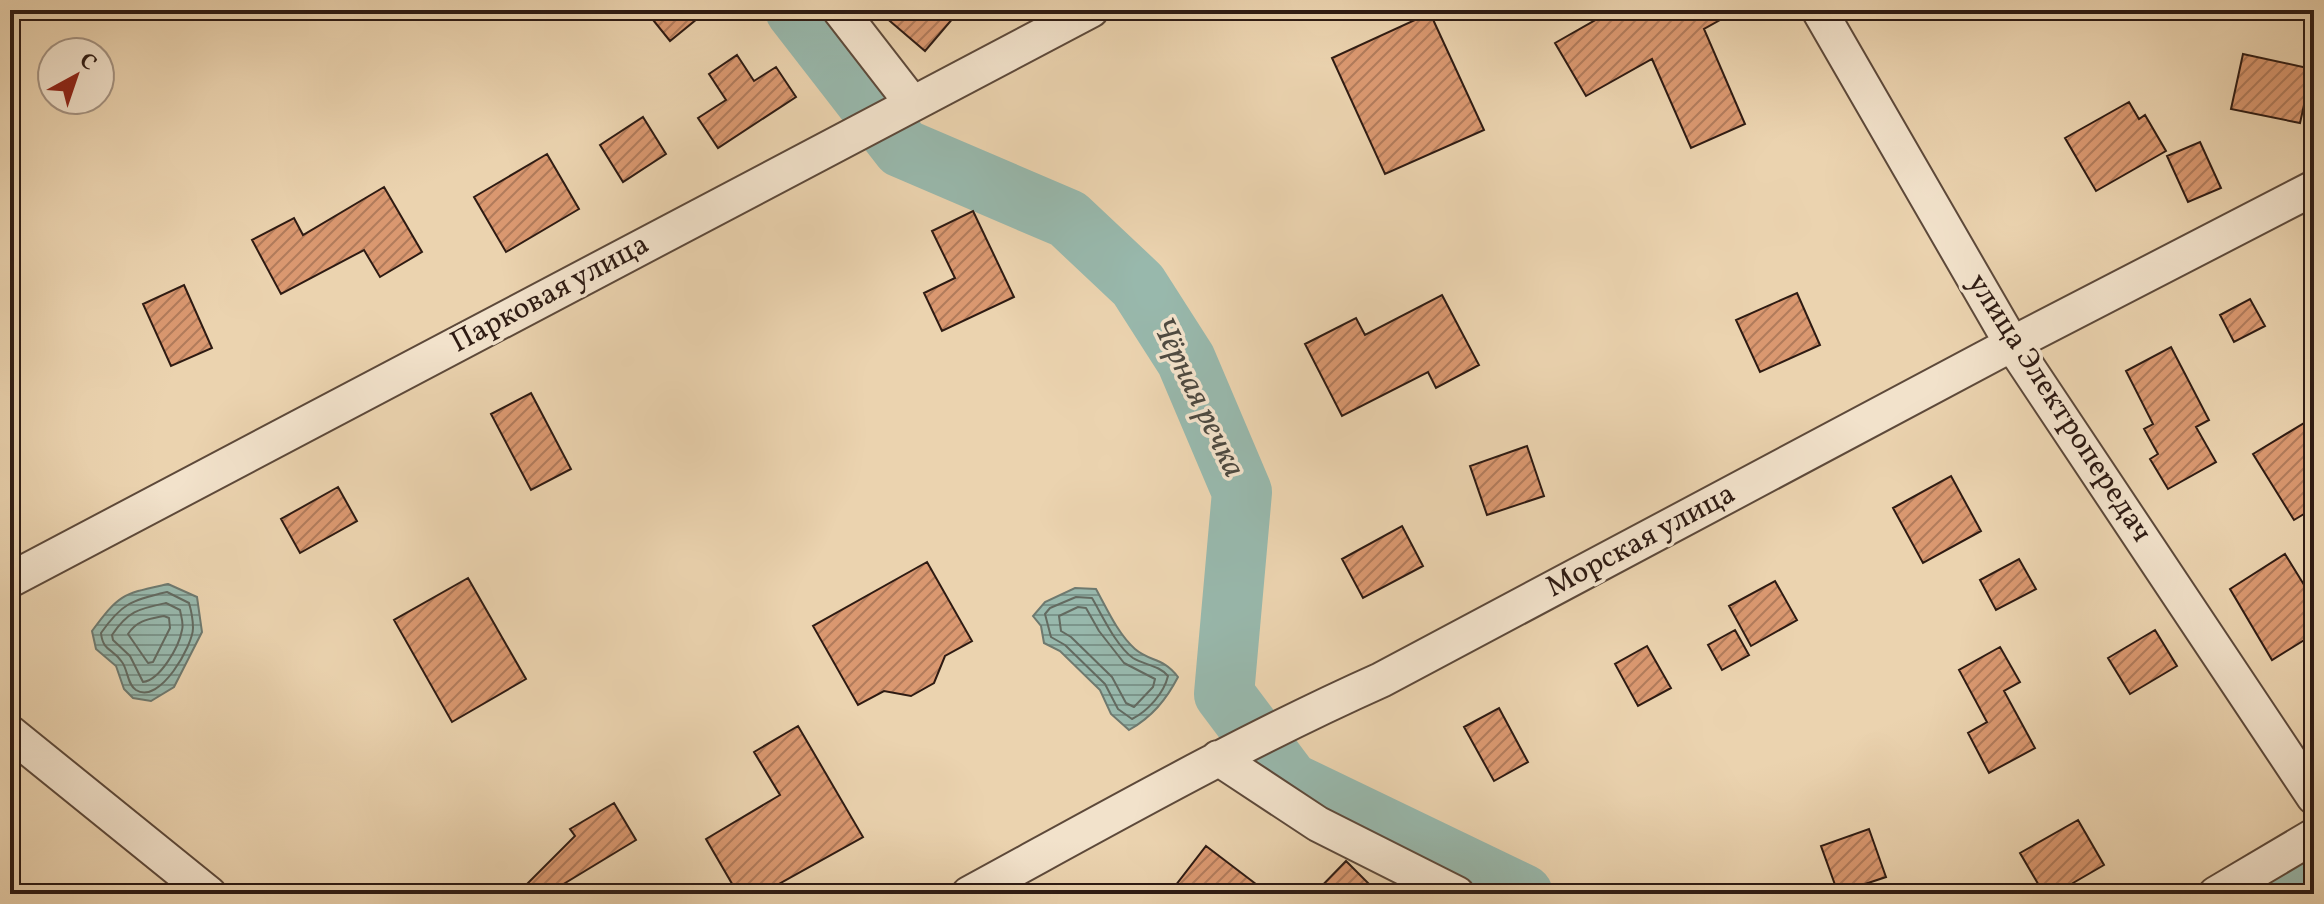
<svg xmlns="http://www.w3.org/2000/svg" width="2324" height="904" font-family="Vollkorn,serif">
  <style>
    .water { fill: url(#water-rules); stroke: #6e796f; stroke-width: 2 }
    .lines { fill: none; stroke-linecap: round; stroke-linejoin: round }
    .shore { stroke: #636a60; stroke-width: 2 }
    .river { stroke: #98b8ac; stroke-width: 60 }
    .building { fill: url(#building-hatch); stroke: #2e1b13; stroke-width: 2 }
    .street-casing { stroke: #5d493a; stroke-width: 38 }
    .street { stroke: #f2e2cb; stroke-width: 34 }
    .labels { text-anchor: middle; dominant-baseline: central; stroke-width: 7; stroke-linejoin: round; paint-order: stroke }
    .street-label { font-size: 30px; fill: #2e1b13; stroke: #f2e2cb }
    .water-label { font-size: 32px; font-style: italic; fill: #4e4a41; stroke: #f2e2cb }
  </style>
  <defs>
    <pattern id="water-rules" width="6" height="5" patternUnits="userSpaceOnUse" patternTransform="scale(2)"><rect width="6" height="5" fill="#98b8ac"/><path d="M0 2.5h6" fill="none" stroke="#7c958b"/></pattern>
    <pattern id="building-hatch" width="6" height="6" patternUnits="userSpaceOnUse" patternTransform="scale(2)"><rect width="6" height="6" fill="#da9870"/><path d="M-1 1l2-2M0 6l6-6M5 7l2-2" fill="none" stroke="#b17b5b"/></pattern>
  </defs>
  <rect width="100%" height="100%" fill="#ebd3af"/>
  <filter id="stains"><feTurbulence type="fractalNoise" baseFrequency=".0025" numOctaves="4"/><feColorMatrix values="0 0 0 0 .2 0 0 0 0 .09 0 0 0 0 .02 0 0 0 .5 -.17"/></filter>
  <radialGradient id="worn" r=".72"><stop offset=".6" stop-color="#630" stop-opacity="0"/><stop offset="1" stop-color="#630" stop-opacity=".3"/></radialGradient>
  <!-- water -->
  <path class="water" d="M 168,584 L 197,597 L 202,632 L 174,687 L 151,701 L 133,698 L 124,689 L 116,666 L 96,649 L 92,631 C 120,593 123,594 168,584 Z
    M 1075,588 L 1096,589 C 1107,609 1118,634 1135,649 C 1150,662 1163,657 1178,677 C 1166,700 1152,717 1129,730 L 1111,714 L 1100,690 L 1060,651 L 1044,643 L 1041,626 L 1033,616 L 1045,602 Z"/>
  <g class="lines">
    <!-- shore -->
    <path class="shore" d="M 167,592 L 189,603 C 191,610 193,620 193,628 C 193,645 160,705 136,690 C 127,684 128,670 122,662 C 113,648 103,652 101,633 C 122,603 132,600 167,592 Z
      M 1076,597 L 1092,598 C 1102,615 1116,646 1133,658 C 1144,665 1159,665 1168,676 C 1164,693 1148,711 1132,719 L 1118,709 L 1105,684 L 1065,645 L 1051,637 L 1045,614 L 1050,608 Z
      M 166,603 L 180,610 C 181,616 184,624 182,630 C 179,647 160,680 143,682 L 130,656 L 113,640 L 112,635 C 128,611 138,609 166,603 Z
      M 1078,607 L 1086,608 L 1099,631 L 1124,663 L 1155,679 L 1153,687 L 1134,707 L 1126,703 L 1112,677 L 1071,637 L 1061,631 L 1059,616 Z
      M 164,616 L 169,618 L 170,628 L 153,662 L 148,663 L 128,634 C 137,620 149,619 164,616 Z"/>
    <!-- river -->
    <path class="river" d="M 795,10 L 902,148 L 1068,219 L 1138,285 L 1186,360 L 1242,492 L 1224,694 L 1290,782 L 1523,894
      M 2277,894 L 2314,872"/>
  </g>
  <!-- building -->
  <path class="building" d="M 645,10 L 708,10 L 670,41 Z
    M 877,10 L 960,10 L 925,51 Z
    M 1592,10 L 1738,10 L 1704,29 L 1745,124 L 1691,148 L 1652,59 L 1586,96 L 1555,43 L 1597,19 Z
    M 1430,13 L 1484,130 L 1385,174 L 1332,58 Z
    M 2243,54 L 2312,69 L 2300,123 L 2231,109 Z
    M 737,55 L 754,81 L 776,67 L 796,97 L 718,148 L 698,118 L 726,100 L 709,74 Z
    M 2129,102 L 2139,119 L 2145,115 L 2166,151 L 2096,191 L 2065,138 Z
    M 643,117 L 666,154 L 623,182 L 600,145 Z
    M 2200,142 L 2221,188 L 2188,202 L 2167,156 Z
    M 547,154 L 579,209 L 506,252 L 474,197 Z
    M 384,187 L 422,252 L 380,277 L 364,250 L 281,294 L 252,240 L 294,218 L 303,235 Z
    M 973,211 L 1014,297 L 942,331 L 924,293 L 955,278 L 932,231 Z
    M 184,285 L 212,348 L 171,366 L 143,304 Z
    M 1797,293 L 1820,345 L 1760,372 L 1736,320 Z
    M 1442,295 L 1479,365 L 1436,388 L 1428,372 L 1342,416 L 1305,344 L 1356,318 L 1365,335 Z
    M 2250,299 L 2265,326 L 2234,342 L 2220,315 Z
    M 2171,347 L 2209,420 L 2196,427 L 2216,462 L 2168,489 L 2150,459 L 2158,454 L 2144,429 L 2153,424 L 2126,371 Z
    M 531,393 L 571,469 L 531,490 L 491,414 Z
    M 2314,417 L 2314,508 L 2294,520 L 2253,454 Z
    M 1527,446 L 1544,496 L 1487,515 L 1470,466 Z
    M 1951,476 L 1981,531 L 1923,563 L 1893,508 Z
    M 338,487 L 357,521 L 300,553 L 281,519 Z
    M 1402,526 L 1423,566 L 1363,598 L 1342,559 Z
    M 2285,554 L 2314,601 L 2314,634 L 2272,660 L 2230,589 Z
    M 2019,559 L 2036,589 L 1996,610 L 1980,580 Z
    M 927,562 L 972,641 L 945,656 L 934,683 L 911,696 L 884,691 L 858,705 L 813,626 Z
    M 468,578 L 526,679 L 452,722 L 394,620 Z
    M 1775,581 L 1797,620 L 1751,646 L 1729,606 Z
    M 1735,630 L 1749,655 L 1722,670 L 1708,645 Z
    M 2155,630 L 2177,666 L 2130,694 L 2108,658 Z
    M 1647,646 L 1671,688 L 1638,706 L 1615,664 Z
    M 2000,647 L 2020,682 L 2004,691 L 2035,748 L 1989,773 L 1968,733 L 1987,722 L 1959,670 Z
    M 1499,708 L 1528,762 L 1494,781 L 1464,727 Z
    M 798,726 L 863,837 L 761,894 L 738,894 L 706,839 L 780,795 L 754,752 Z
    M 614,803 L 636,840 L 547,894 L 517,894 L 575,836 L 570,829 Z
    M 2078,820 L 2104,865 L 2054,894 L 2044,894 L 2020,853 Z
    M 1869,829 L 1886,877 L 1838,893 L 1821,846 Z
    M 1206,846 L 1269,894 L 1169,894 Z
    M 1346,861 L 1379,894 L 1314,894 Z"/>
  <g class="lines">
    <!-- street casing -->
    <g class="street-casing">
      <path id="street" d="M 840,10 L 912,103
        M 1819,10 L 2012,344 L 2314,797
        M 10,580 L 1091,10
        M 10,733 L 209,894
        M 1218,758 L 1318,824 L 1457,894
        M 969,894 C 1105,820 1240,743 1381,680 L 2012,344 L 2314,188
        M 2216,894 L 2314,836"/>
    </g>
    <!-- street -->
    <use href="#street" class="street"/>
  </g>
  <g class="labels">
    <!-- street labels -->
    <g class="street-label">
      <text transform="translate(550 294) rotate(-28)">Парковая улица</text>
      <text transform="translate(2059 408) rotate(57)">улица Электропередач</text>
      <text transform="translate(1641 541) rotate(-28)">Морская улица</text>
    </g>
    <!-- water labels -->
    <g class="water-label">
      <text transform="translate(1197 398) rotate(64)">Чёрная речка</text>
    </g>
  </g>
  <!-- margin -->
  <rect width="2324" height="904" fill="none" stroke="#ebd3af" stroke-width="40"/>
  <rect x="12" y="12" width="2300" height="880" fill="none" stroke="#2e1b13" stroke-width="4"/>
  <rect x="20" y="20" width="2284" height="864" fill="none" stroke="#2e1b13" stroke-width="2"/>
  <!-- north arrow -->
  <g transform="translate(76 76) rotate(40)"><circle r="38" fill="#f2e2cb" stroke="#a49281" stroke-width="2"/>
  <path d="M0-6L14 30L0 20L-14 30Z" fill="#8f2418"/>
  <text y="-12" font-size="22" font-weight="bold" text-anchor="middle" fill="#2e1b13">С</text>
  </g>
  <rect width="100%" height="100%" filter="url(#stains)"/>
  <rect width="100%" height="100%" fill="url(#worn)"/>
</svg>
